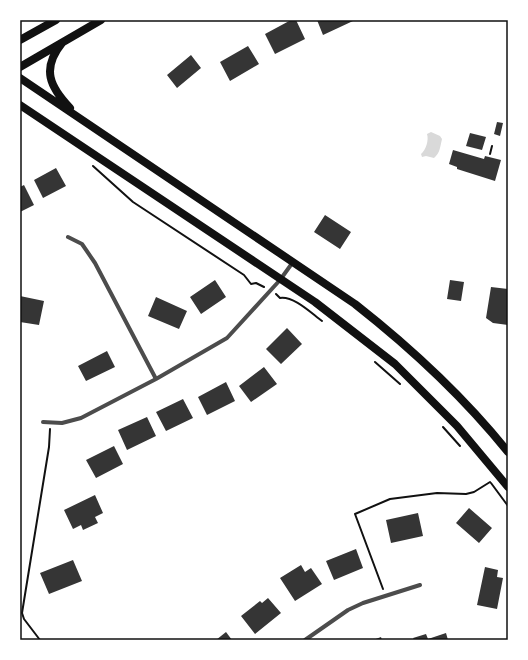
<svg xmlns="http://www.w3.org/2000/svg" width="528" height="660" font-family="'Source Sans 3',sans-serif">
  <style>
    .water { fill: #d9d9d9 }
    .building { fill: #353535 }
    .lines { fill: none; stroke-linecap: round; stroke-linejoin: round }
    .path { stroke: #111; stroke-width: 2 }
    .minor { stroke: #4c4c4c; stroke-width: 4 }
    .secondary { stroke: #111; stroke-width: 8 }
    .neatline { fill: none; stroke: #111; stroke-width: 1.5 }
  </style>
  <rect width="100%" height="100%" fill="#fff"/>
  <!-- water -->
  <path class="water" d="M 431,132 L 440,136 L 442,139 C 440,147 440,153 434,158 L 426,156 L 422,157 L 421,154 C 426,150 429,140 427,134 Z"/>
  <!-- building -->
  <path class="building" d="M 291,20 L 296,20 L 305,39 L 275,54 L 265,34 Z
    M 317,20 L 353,20 L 353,21 L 323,35 Z
    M 248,46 L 259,64 L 230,81 L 220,62 Z
    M 191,55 L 201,68 L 177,88 L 167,75 Z
    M 497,122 L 503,123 L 500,136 L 494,134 Z
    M 470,133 L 486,137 L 482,150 L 466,146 Z
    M 453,150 L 484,159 L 485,156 L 501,160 L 495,181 L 457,169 L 457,167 L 449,164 Z
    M 56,168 L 66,186 L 43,198 L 34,180 Z
    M 24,185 L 34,205 L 20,212 L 20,187 Z
    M 325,215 L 351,232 L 340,249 L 314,232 Z
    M 215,280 L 226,297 L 201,314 L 190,297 Z
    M 450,280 L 464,282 L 461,301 L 447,299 Z
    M 491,287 L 508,289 L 508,325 L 493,323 L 486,318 Z
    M 20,296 L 44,301 L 39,325 L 20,322 Z
    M 156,297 L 187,311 L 179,329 L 148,316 Z
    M 287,328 L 302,344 L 281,364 L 266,349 Z
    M 107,351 L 115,367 L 86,381 L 78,366 Z
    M 264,367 L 277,384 L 251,402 L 239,386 Z
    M 226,382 L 235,401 L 207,415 L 198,397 Z
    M 183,399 L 193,418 L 166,431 L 156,412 Z
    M 147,417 L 156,436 L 127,450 L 118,430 Z
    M 114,446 L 123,464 L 96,478 L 86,460 Z
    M 95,495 L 103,513 L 95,517 L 98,523 L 83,530 L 81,525 L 73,529 L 64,510 Z
    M 469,508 L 492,528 L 479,543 L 456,523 Z
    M 418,513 L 423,536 L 391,543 L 386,520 Z
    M 356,549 L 363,568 L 334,580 L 326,561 Z
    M 73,560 L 82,581 L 49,594 L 40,573 Z
    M 301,565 L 305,572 L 311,568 L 322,584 L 295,601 L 280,578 Z
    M 485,567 L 498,570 L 497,577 L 503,578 L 497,609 L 477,605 Z
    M 268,598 L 281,613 L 255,634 L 241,616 L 260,601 L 262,603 Z
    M 226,632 L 232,640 L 216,640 Z
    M 446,633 L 448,640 L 414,640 L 413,638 L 426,634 L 428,639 Z
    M 381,637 L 382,640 L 373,640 Z"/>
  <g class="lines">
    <!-- path -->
    <path class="path" d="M 490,154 L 492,146
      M 93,166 L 133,202 L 244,275 L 251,284 L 256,283 L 264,287
      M 276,294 L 280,298 C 294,296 311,313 322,321
      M 375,362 L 400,384
      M 443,427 L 460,446
      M 491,483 L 508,506
      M 383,589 L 355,514 L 390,499 L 437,493 L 466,494 L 474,492 L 490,482
      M 40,640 L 24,619 L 22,613 L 49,447 L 50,429"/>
    <!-- minor -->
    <path class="minor" d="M 68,237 L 82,244 L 95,263 L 156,379
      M 43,422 L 62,423 L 81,418 L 156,379 L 227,338 L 280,280 L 293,262
      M 305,640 L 348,610 L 363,603 L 420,585"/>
    <!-- secondary -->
    <path class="secondary" d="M 20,40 L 56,20
      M 62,43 C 41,69 50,87 70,108
      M 20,67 L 101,20
      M 20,78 L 355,304 C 411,348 463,396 508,452
      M 20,105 L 315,302 L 395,364 L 457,426 L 508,487"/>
  </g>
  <!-- border -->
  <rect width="528" height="660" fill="none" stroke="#ffffff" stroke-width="42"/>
  <rect x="21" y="21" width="486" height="618" class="neatline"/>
</svg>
